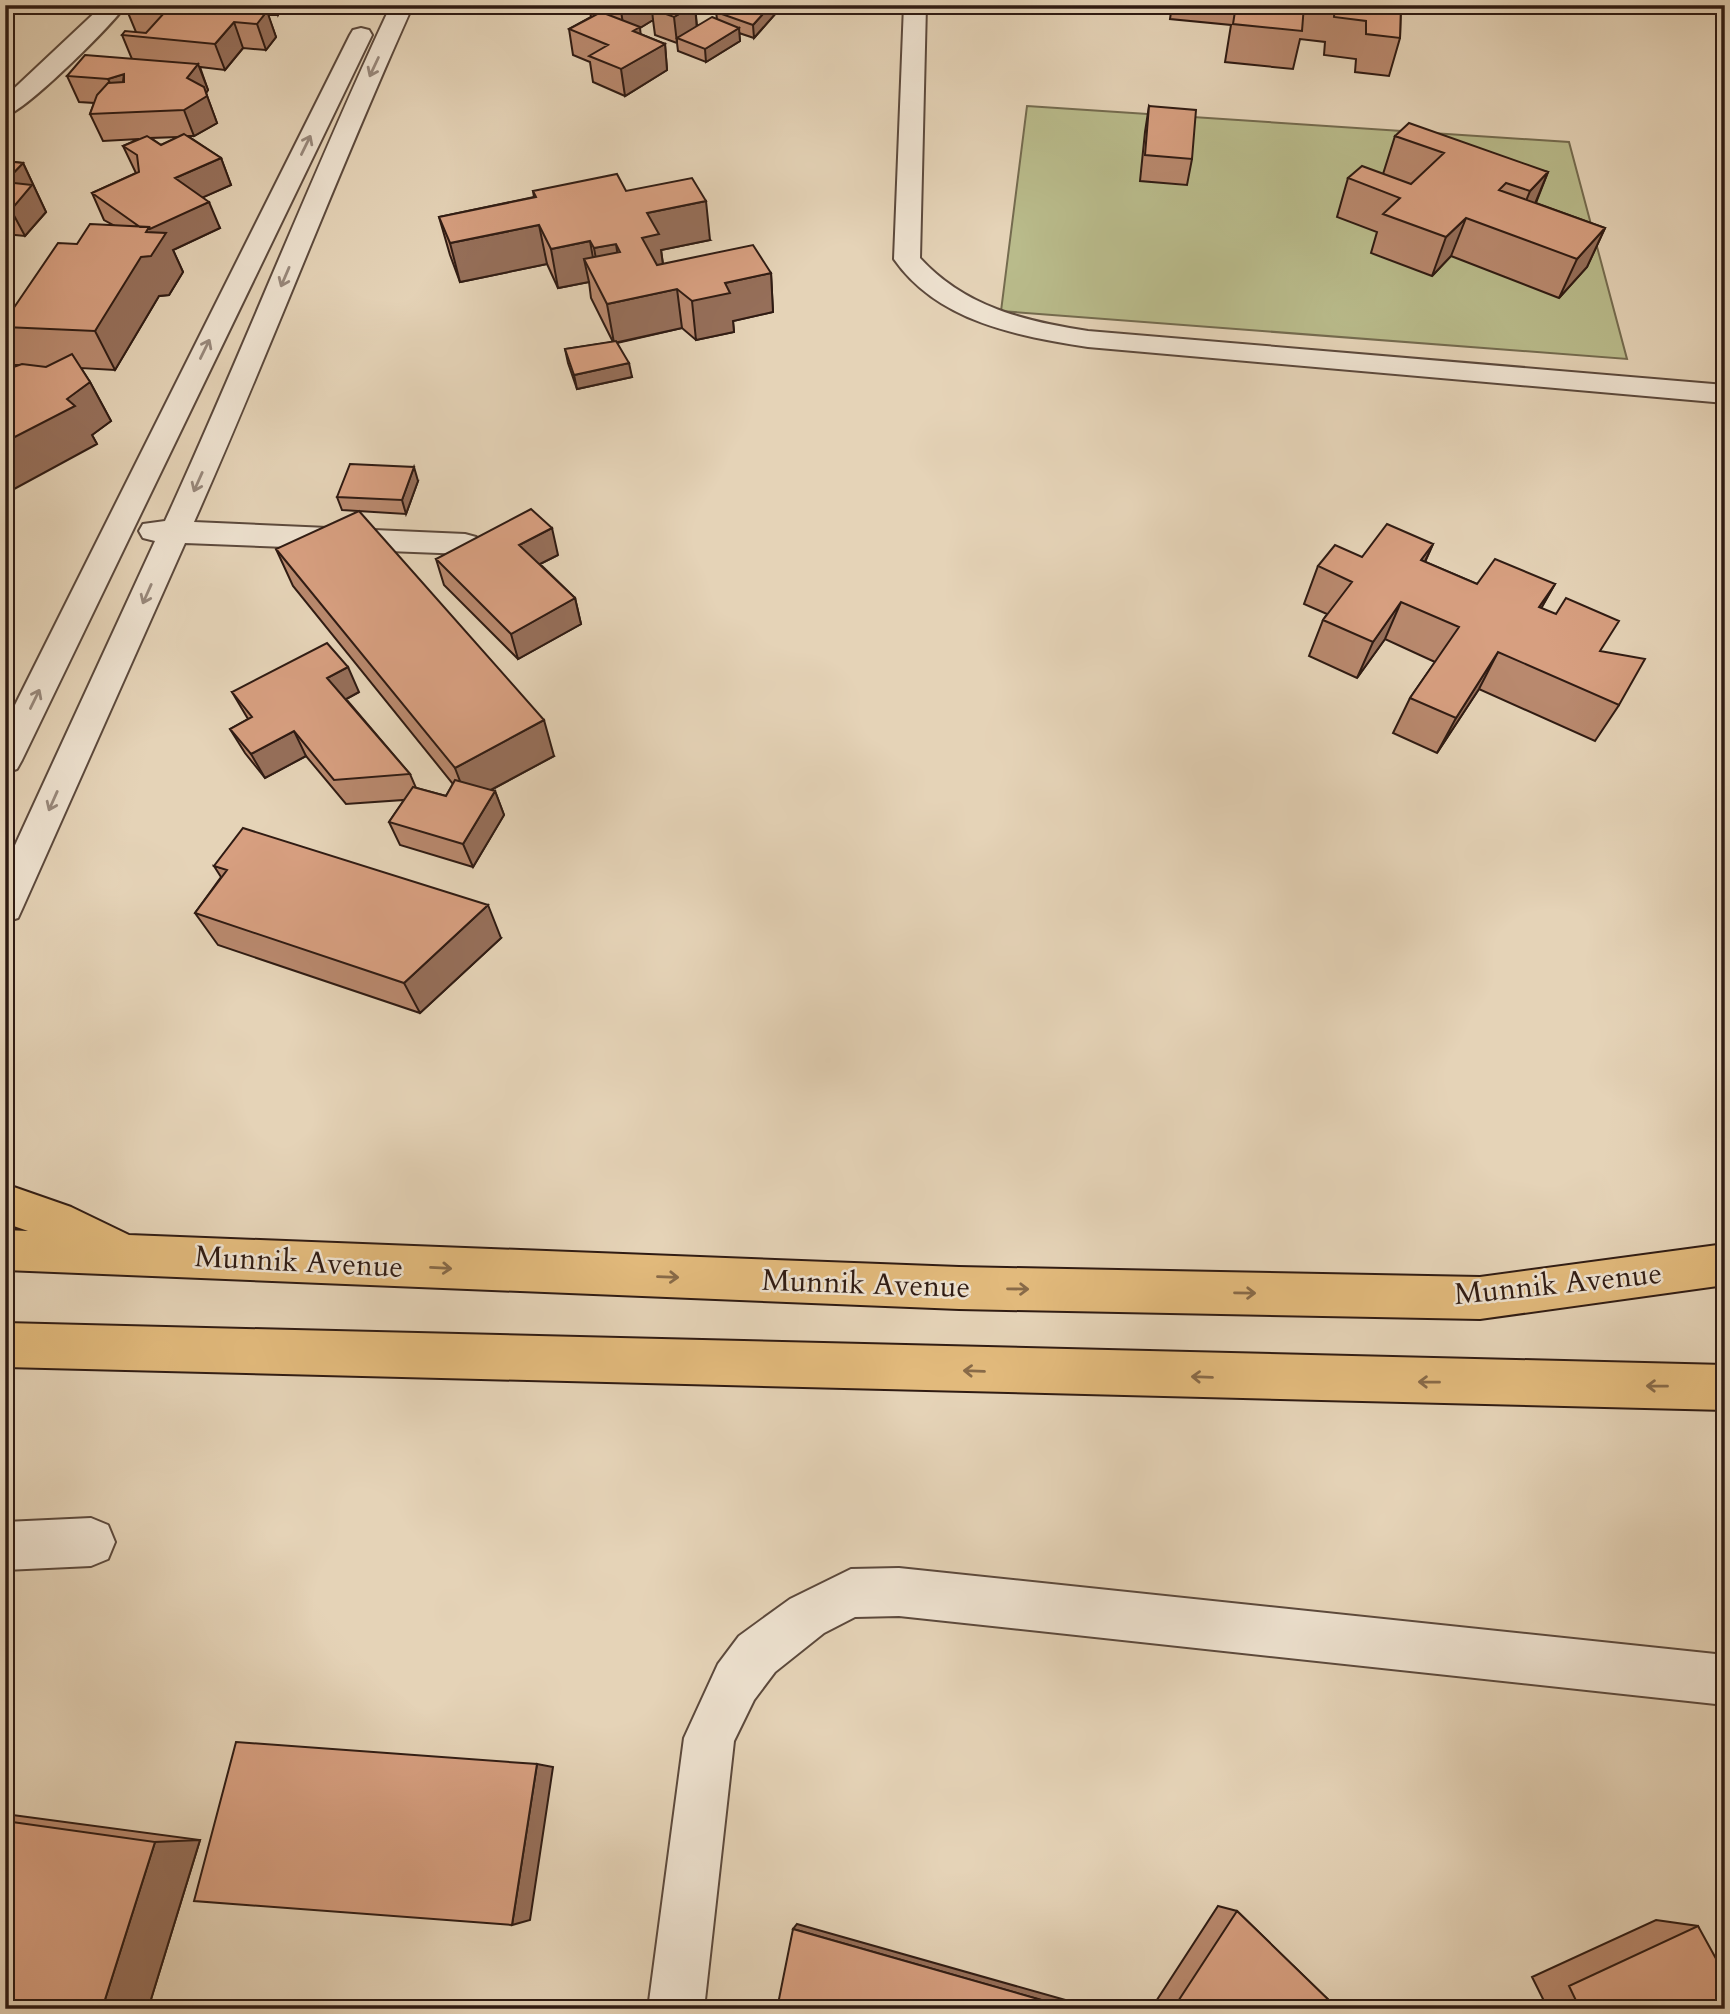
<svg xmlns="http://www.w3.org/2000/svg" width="1730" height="2014" font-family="Cardo,serif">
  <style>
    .green { fill: #b9bb8b; stroke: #746b4f; stroke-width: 2 }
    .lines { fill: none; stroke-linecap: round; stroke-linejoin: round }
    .minor-casing { stroke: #5c493c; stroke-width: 4 }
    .major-casing { stroke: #2f1b13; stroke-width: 4 }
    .minor { fill: #eee2d0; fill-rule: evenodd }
    .major { fill: #e2ba7c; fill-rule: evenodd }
    .wall { fill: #b9896e; stroke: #2f1b13; stroke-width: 2; fill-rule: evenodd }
    .shaded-wall { fill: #966f5a; stroke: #2f1b13; stroke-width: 2 }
    .building { fill: #d79f80; stroke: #2f1b13; stroke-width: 2 }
    .oneway { stroke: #98887b }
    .oneway2 { stroke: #886a48 }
    .labels { text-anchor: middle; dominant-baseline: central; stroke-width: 5; stroke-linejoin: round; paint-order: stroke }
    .street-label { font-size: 30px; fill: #2f1b13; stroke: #eee2d0 }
  </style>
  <rect width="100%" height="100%" fill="#e5d3b7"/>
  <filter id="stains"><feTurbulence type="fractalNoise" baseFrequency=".00286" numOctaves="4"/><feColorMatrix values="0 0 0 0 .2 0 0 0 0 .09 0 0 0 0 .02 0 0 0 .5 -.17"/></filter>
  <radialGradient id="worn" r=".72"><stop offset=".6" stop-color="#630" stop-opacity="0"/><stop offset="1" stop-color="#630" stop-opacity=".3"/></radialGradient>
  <!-- green -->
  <path class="green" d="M 1027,106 L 1569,142 L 1627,359 L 1001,311 Z"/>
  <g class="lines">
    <!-- minor casing -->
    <g class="minor-casing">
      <path id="minor" d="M 103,5 L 126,5 C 111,26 26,111 5,116 L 5,97 Z
        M 391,5 L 413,5 C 336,176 270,351 194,522 L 465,534 L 476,537 L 480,544 L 476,551 L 465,554 L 185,543 L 23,907 L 18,918 L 5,922 L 5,867 L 155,541 L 143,538 L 139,531 L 143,524 L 165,521 C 243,351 311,175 391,5 Z
        M 904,5 L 926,5 L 920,258 C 965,307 1024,321 1088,331 L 1725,385 L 1725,403 L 1088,347 C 1018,336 938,322 894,259 Z
        M 361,28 L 369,30 L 372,35 L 22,760 L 17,769 L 5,773 L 5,725 L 350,35 L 353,30 Z
        M 91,1518 L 108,1525 L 115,1542 L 108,1559 L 91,1566 L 5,1570 L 5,1522 Z
        M 899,1568 L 1725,1655 L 1725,1705 L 899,1616 L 855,1617 L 824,1633 L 775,1672 L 754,1700 L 734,1741 L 704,2009 L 648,2009 L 684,1738 L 718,1664 L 739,1636 L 790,1599 L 851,1569 Z"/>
    </g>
    <!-- major casing -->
    <g class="major-casing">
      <path id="major" d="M 5,1184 L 71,1207 L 129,1235 L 959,1267 L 1480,1277 L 1725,1244 L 1725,1285 L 1480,1319 L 959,1309 L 5,1270 L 5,1230 L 28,1231 L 5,1223 Z
        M 5,1323 L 1725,1365 L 1725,1410 L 5,1367 Z"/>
    </g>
    <!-- minor -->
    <use href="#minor" class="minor"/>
    <!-- major -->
    <use href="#major" class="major"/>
  </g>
  <!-- wall -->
  <path class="wall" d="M 129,5 L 283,5 L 278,15 L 268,15 L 276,37 L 266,50 L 243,48 L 225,70 L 200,67 L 208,90 L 206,93 L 217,123 L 194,136 L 188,136 L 221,158 L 231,185 L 203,197 L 220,228 L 173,250 L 183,272 L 169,295 L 159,296 L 115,370 L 81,368 L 90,382 L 111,421 L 92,435 L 97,444 L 19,365 L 8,365 L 5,359 L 5,308 L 13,309 L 77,244 L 113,225 L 104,220 L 92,193 L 136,173 L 123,146 L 139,139 L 103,141 L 90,114 L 94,103 L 79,102 L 67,76 L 132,59 L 122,35 L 136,32 L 126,8 ZM 179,137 L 161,145 L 151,138 Z
    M 589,5 L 695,5 L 697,26 L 717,19 L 716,12 L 776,13 L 754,38 L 739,33 L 740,41 L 706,62 L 678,51 L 677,43 L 655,35 L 653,20 L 640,28 L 640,34 L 665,44 L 667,70 L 625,96 L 593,82 L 590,62 L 573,55 L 569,29 L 591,17 Z
    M 1172,5 L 1401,5 L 1400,38 L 1389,76 L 1355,72 L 1356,59 L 1324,55 L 1325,42 L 1300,39 L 1293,69 L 1225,62 L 1231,25 L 1170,19 Z
    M 1149,106 L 1192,159 L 1187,185 L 1140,181 L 1145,132 Z
    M 1395,136 L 1548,172 L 1536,203 L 1605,228 L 1587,267 L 1559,298 L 1451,256 L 1432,276 L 1371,253 L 1377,232 L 1337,217 L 1348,178 L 1383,174 Z
    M 5,161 L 23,163 L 46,212 L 25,236 L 5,234 Z
    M 533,191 L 626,191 L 710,240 L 661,250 L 663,264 L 771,273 L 773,312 L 733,321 L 734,332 L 696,340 L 682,328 L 617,343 L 632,377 L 577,389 L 568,363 L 565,349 L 613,342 L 591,298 L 589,282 L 558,288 L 547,264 L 460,282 L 450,255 L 439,217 L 534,197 Z
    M 418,481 L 406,514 L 342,510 L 337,497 Z
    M 1433,544 L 1425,562 L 1477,584 L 1555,584 L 1541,608 L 1600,651 L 1619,705 L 1595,741 L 1479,689 L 1437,753 L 1393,733 L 1410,698 L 1435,662 L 1385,639 L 1357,678 L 1309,656 L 1323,620 L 1327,614 L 1304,604 L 1318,566 Z
    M 276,549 L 554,756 L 491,790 L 495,791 L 504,815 L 473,867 L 400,845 L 389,822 L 404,800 L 346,804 L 306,756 L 265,778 L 245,753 L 230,729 L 248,719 L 232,692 L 359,692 L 346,699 L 410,774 L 416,788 L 446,796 L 453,784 L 293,586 Z
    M 558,555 L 540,564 L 575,598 L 581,624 L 518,659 L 444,585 L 436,559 Z
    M 214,866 L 501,938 L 420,1013 L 218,945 L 195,913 L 221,877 Z
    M 5,1814 L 200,1840 L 148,2009 L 5,2009 Z
    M 1218,1906 L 1237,1911 L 1338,2009 L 1151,2009 Z
    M 1656,1920 L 1698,1926 L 1725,2009 L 1548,2009 L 1532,1977 Z"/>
  <!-- shaded-wall -->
  <path class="shaded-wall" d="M 5,5 L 19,5 L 21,9 L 5,17 Z
    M 247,5 L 260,5 L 263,16 L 267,11 L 276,37 L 266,50 L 257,24 Z
    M 275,5 L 283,5 L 278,15 Z
    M 631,5 L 657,5 L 657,11 L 652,9 L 653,20 L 640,28 L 643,54 L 625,37 L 621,11 Z
    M 695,5 L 697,31 L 677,38 L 677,43 L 674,17 Z
    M 771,5 L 776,5 L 776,13 L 754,38 L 753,25 Z
    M 234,22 L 243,48 L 225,70 L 215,44 Z
    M 739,28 L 740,41 L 706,62 L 705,49 Z
    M 665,44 L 667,70 L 625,96 L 621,69 Z
    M 198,64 L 208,90 L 206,93 L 217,123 L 194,136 L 184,110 L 187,78 Z
    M 124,74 L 120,105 L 108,79 Z
    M 221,158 L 231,185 L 186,205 L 175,178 Z
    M 23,163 L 46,212 L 25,236 L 11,210 L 5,182 Z
    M 1548,172 L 1532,211 L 1514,230 L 1530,191 Z
    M 706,201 L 710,240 L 661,250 L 664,273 L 648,277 L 642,238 L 647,213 Z
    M 209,202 L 220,228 L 173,250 L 183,272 L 169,295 L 159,296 L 115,370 L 95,331 L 146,231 L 149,227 Z
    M 1466,218 L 1451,256 L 1432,276 L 1446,237 Z
    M 539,225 L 547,264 L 460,282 L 450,243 Z
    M 1605,228 L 1587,267 L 1559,298 L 1577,259 Z
    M 590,241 L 597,280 L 584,259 L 589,282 L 558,288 L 551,249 Z
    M 616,244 L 622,283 L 601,287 L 594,248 Z
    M 771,273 L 773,312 L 733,321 L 734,332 L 696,340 L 692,301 L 725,283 Z
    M 677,289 L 682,328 L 614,343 L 607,304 Z
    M 629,363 L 632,377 L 577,389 L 574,375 Z
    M 90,382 L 111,421 L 92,435 L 97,444 L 5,494 L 5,442 Z
    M 414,467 L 418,481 L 406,514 L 402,500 Z
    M 552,528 L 558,555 L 526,571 L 519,545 Z
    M 1433,544 L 1416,581 L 1421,560 Z
    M 1555,584 L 1534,621 L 1539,607 Z
    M 575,598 L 581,624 L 518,659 L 511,634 Z
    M 1401,602 L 1385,639 L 1357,678 L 1373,642 Z
    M 1498,652 L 1479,689 L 1437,753 L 1456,718 Z
    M 348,667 L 359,692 L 339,703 L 327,678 Z
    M 544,720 L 554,756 L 468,802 L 455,768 Z
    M 294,731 L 306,756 L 265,778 L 251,754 Z
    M 495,791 L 504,815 L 473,867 L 463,844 Z
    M 488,905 L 501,938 L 420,1013 L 404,983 Z
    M 537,1764 L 553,1767 L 530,1920 L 512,1925 Z
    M 200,1840 L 148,2009 L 102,2009 L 155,1842 Z
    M 797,1924 L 1083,2005 L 1088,2009 L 1073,2009 L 793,1929 Z"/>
  <!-- building -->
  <path class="building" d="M 129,5 L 259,5 L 255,10 L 267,11 L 257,24 L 234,22 L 215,44 L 122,35 L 125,31 L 146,33 L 165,12 L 126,8 Z
    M 606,5 L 631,5 L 621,11 Z
    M 658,5 L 694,5 L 674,17 L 652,9 Z
    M 735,5 L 771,5 L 753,25 L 716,12 Z
    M 1236,5 L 1304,5 L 1302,31 L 1233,24 Z
    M 1335,5 L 1401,5 L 1400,38 L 1366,34 L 1366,21 L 1334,17 Z
    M 601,12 L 640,27 L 633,31 L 665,44 L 621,69 L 589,56 L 608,45 L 569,29 Z
    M 712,17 L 739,28 L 705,49 L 677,38 Z
    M 85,55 L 198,64 L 187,78 L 204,87 L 207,96 L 184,110 L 90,114 L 97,95 L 108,83 L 124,82 L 124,74 L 108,79 L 67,76 Z
    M 1149,106 L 1196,110 L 1192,159 L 1145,155 Z
    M 1409,123 L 1548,172 L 1530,191 L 1506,183 L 1499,190 L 1605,228 L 1577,259 L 1466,218 L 1446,237 L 1383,214 L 1400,198 L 1348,178 L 1362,166 L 1411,184 L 1444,153 L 1395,136 Z
    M 184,134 L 221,158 L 175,178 L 209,202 L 150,229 L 149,227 L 140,227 L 92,193 L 139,172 L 137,155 L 123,146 L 147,136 L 161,145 Z
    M 5,161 L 23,163 L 5,182 Z
    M 617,174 L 626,191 L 692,178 L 706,201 L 647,213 L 659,234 L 642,238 L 657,265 L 753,245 L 771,273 L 725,283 L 730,293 L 692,301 L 677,289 L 607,304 L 584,259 L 620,252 L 616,244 L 594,248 L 590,241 L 551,249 L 539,225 L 450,243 L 439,217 L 536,197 L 533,191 Z
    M 5,182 L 32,185 L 11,210 L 5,209 Z
    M 90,224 L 149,227 L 146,232 L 166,233 L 151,256 L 141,257 L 95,331 L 5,327 L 5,308 L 13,309 L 58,243 L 77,244 Z
    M 616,341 L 629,363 L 574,375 L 565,349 Z
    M 72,354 L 90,382 L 67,399 L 75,406 L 5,442 L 5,370 L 22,364 L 46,367 Z
    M 350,464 L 414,467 L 402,500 L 337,497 Z
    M 531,509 L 552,528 L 519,545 L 575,598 L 511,634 L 436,559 Z
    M 359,511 L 544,720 L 455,768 L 276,549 Z
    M 1387,524 L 1433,544 L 1421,560 L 1477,584 L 1495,559 L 1555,584 L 1539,607 L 1556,614 L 1566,598 L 1619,621 L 1600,651 L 1645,659 L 1619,705 L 1498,652 L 1456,718 L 1410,698 L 1459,627 L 1401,602 L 1373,642 L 1323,620 L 1352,582 L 1318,566 L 1335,545 L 1362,557 Z
    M 327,643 L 348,667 L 327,678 L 410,774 L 334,780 L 294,731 L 251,754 L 230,729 L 252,717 L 232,692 Z
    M 455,780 L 495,791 L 463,844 L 389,822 L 413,787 L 446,796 Z
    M 243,828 L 488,905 L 404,983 L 195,913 L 227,870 L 214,866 Z
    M 236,1742 L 537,1764 L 512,1925 L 194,1901 Z
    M 5,1821 L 155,1842 L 102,2009 L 5,2009 Z
    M 1237,1911 L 1338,2009 L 1173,2009 Z
    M 1698,1926 L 1725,1975 L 1725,2009 L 1580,2009 L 1569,1986 Z
    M 793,1929 L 1073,2009 L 777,2009 Z"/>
  <!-- one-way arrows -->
  <defs><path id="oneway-shaft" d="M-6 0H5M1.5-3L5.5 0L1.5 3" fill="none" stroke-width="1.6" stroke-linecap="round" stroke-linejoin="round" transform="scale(1.75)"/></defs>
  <g class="oneway">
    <use href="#oneway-shaft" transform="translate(374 67) rotate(115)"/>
    <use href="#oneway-shaft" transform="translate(306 145) rotate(-64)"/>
    <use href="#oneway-shaft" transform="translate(285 277) rotate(113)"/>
    <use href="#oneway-shaft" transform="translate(205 349) rotate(-64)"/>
    <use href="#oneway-shaft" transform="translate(198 482) rotate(114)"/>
    <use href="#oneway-shaft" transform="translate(147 594) rotate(114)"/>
    <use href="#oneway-shaft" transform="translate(35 699) rotate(-64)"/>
    <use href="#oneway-shaft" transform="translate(53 801) rotate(114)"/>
  </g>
  <g class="oneway2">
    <use href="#oneway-shaft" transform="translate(441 1268) rotate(3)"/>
    <use href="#oneway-shaft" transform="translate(668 1277) rotate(2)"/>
    <use href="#oneway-shaft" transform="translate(1018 1289) rotate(1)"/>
    <use href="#oneway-shaft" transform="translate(1245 1293) rotate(1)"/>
    <use href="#oneway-shaft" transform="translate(974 1371) rotate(-178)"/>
    <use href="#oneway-shaft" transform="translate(1202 1377) rotate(-178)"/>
    <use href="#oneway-shaft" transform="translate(1429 1382) rotate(-179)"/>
    <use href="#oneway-shaft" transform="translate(1657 1386) rotate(-179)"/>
  </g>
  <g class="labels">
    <!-- street labels -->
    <g class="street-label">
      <text transform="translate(299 1262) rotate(3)">Munnik Avenue</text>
      <text transform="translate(866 1284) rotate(2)">Munnik Avenue</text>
      <text transform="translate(1558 1284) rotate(-6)">Munnik Avenue</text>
    </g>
  </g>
  <!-- margin -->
  <rect width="1730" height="2014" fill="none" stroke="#e5d3b7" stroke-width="28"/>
  <rect x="7" y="7" width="1716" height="2000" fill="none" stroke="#2f1b13" stroke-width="3.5"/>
  <rect x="14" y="14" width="1702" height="1986" fill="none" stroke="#2f1b13" stroke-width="2"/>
  <rect width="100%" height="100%" filter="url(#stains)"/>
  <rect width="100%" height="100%" fill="url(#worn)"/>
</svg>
